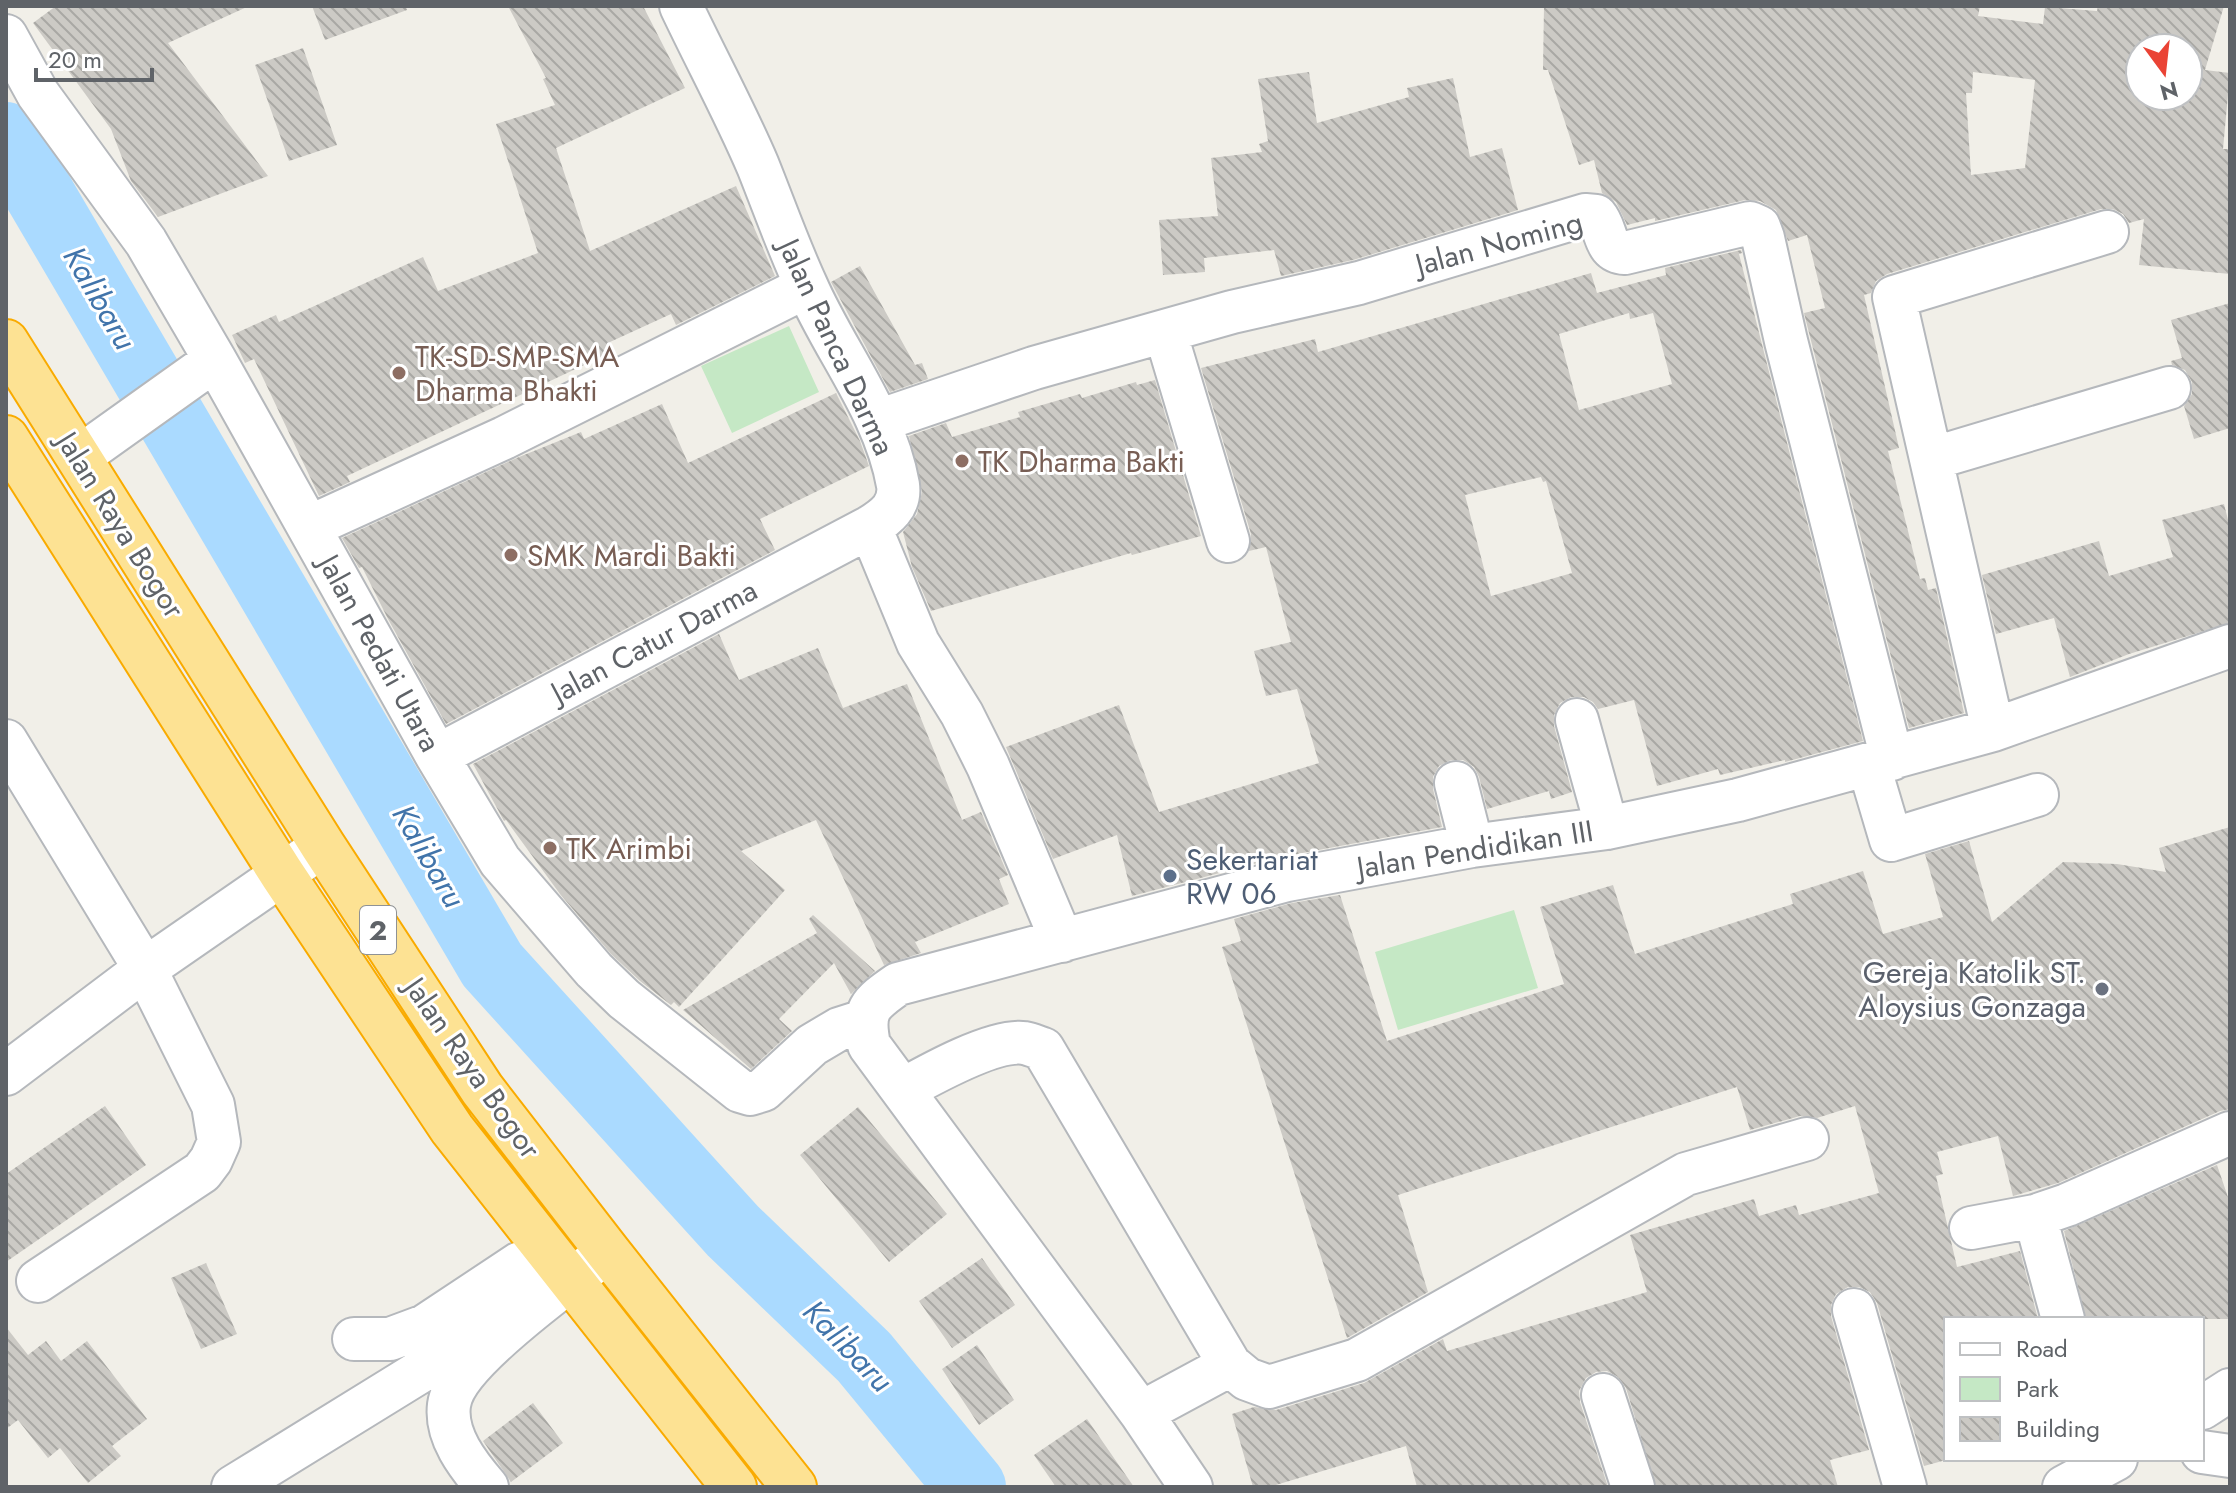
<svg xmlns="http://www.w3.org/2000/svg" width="2236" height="1493" font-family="Jost,sans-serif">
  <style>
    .green { fill: #c5e8c5 }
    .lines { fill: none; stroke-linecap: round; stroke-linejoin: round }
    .river { stroke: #aadaff; stroke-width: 70 }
    .building { fill: url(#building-back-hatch); fill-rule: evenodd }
    .minor-casing { stroke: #b5b8bc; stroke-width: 46 }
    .highway-casing { stroke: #f9ab00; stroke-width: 48 }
    .minor { stroke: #fff; stroke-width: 42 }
    .highway { stroke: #fde293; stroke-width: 44 }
    .education-dot { fill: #8d6e63; stroke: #fff; stroke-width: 3 }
    .service-dot { fill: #5c6f8a; stroke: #fff; stroke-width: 3 }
    .worship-dot { fill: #6b7280; stroke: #fff; stroke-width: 3 }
    .labels { text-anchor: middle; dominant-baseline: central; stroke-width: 6; stroke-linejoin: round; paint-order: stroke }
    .shield { fill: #fff; stroke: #8f9295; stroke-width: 2 }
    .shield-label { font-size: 28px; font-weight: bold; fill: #5f6368 }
    .street-label { font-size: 30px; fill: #5f6368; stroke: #fff }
    .education-label { font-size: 30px; fill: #785e54; stroke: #fff; text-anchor: start }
    .service-label { font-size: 30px; fill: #4e5e75; stroke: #fff; text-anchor: start }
    .worship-label { font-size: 30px; fill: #5b616d; stroke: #fff; text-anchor: end }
    .water-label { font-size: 32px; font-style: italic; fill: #4174aa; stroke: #fff }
  </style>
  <defs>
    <pattern id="building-back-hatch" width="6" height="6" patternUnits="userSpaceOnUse" patternTransform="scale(2)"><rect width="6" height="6" fill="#cccac5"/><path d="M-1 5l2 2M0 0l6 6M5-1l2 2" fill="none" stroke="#a9a8a4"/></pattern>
  </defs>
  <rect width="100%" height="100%" fill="#f1efe8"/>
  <!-- green -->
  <path class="green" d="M 789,326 L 819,392 L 732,433 L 701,366 Z
    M 1514,910 L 1538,988 L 1398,1030 L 1375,952 Z"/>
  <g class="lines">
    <!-- river -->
    <path class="river" d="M 6,137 L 492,965 L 733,1231 L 864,1357 L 971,1487"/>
  </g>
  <!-- building -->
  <path class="building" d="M 56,6 L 249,6 L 168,43 L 268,176 L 158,217 L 131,181 L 111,129 L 33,23 Z
    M 312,6 L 406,6 L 407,10 L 325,40 Z
    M 508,6 L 643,6 L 685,88 L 556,148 L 590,251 L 736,186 L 775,276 L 676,325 L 671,314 L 610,342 L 614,351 L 347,476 L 350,482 L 319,496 L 254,359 L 245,363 L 232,335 L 276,315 L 279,322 L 423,257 L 438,291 L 538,253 L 496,124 L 555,105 L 543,79 L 546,78 Z
    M 1544,6 L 1980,6 L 1978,16 L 2043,24 L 2045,7 L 2097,11 L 2098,6 L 2224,6 L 2205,70 L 2230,73 L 2223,149 L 2230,149 L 2230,274 L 2139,265 L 2144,219 L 2129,223 L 2123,214 L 2113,209 L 2101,209 L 1887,274 L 1876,281 L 1871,293 L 1864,295 L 1899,448 L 1888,451 L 1920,579 L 1925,578 L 1928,590 L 1936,588 L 1964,713 L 1909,728 L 1804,313 L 1825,308 L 1807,235 L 1788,241 L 1776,210 L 1760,201 L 1745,200 L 1655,221 L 1655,218 L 1627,225 L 1616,202 L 1602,193 L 1594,160 L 1579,165 L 1548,70 L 1543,70 ZM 2140,48 L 2188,48 L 2188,96 L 2140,96 ZM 1973,72 L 2035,80 L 2025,168 L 1971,175 L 1966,93 L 1972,93 Z
    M 303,48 L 337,145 L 289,161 L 255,65 Z
    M 1309,72 L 1317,123 L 1409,97 L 1407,88 L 1453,78 L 1470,157 L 1502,148 L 1518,210 L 1353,260 L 1281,276 L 1274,250 L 1204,258 L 1205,272 L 1163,275 L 1159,220 L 1218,216 L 1211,158 L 1262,152 L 1259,144 L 1268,141 L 1258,79 Z
    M 1741,250 L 1742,253 L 1739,254 L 1863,741 L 1785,762 L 1785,760 L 1720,775 L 1718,769 L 1657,786 L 1634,700 L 1598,709 L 1593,702 L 1584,697 L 1571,697 L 1560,703 L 1554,715 L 1554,726 L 1572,792 L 1551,799 L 1549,791 L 1487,809 L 1479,777 L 1474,767 L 1463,760 L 1451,760 L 1439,766 L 1433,777 L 1433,789 L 1442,827 L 1281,857 L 1132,896 L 1117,835 L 1053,859 L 1006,747 L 1119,705 L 1159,812 L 1319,763 L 1297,689 L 1266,696 L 1254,651 L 1291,642 L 1266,547 L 1249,551 L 1251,534 L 1201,368 L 1315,339 L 1318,352 L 1591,273 L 1597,293 L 1666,275 L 1665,268 ZM 1629,313 L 1630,319 L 1653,313 L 1672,384 L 1579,410 L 1559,334 ZM 1541,477 L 1543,482 L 1546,481 L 1572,573 L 1491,596 L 1465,495 Z
    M 860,266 L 915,365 L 922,363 L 928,379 L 890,392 L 831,282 Z
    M 2230,303 L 2230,428 L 2194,439 L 2184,406 L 2192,394 L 2192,382 L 2185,370 L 2172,365 L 2171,361 L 2182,358 L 2171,320 Z
    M 1155,380 L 1201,536 L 1132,555 L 1131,553 L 931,611 L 912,567 L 903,532 L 917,514 L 922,492 L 909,436 L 946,423 L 952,437 L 1020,417 L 1018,412 L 1080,394 L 1082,398 L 1136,382 L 1137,385 Z
    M 836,393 L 860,441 L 869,466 L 760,519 L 775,550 L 446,724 L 388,619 L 362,567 L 359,568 L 342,538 L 519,457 L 581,432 L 584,439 L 662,404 L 688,463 Z
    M 2224,504 L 2230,528 L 2230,623 L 2129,654 L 2070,677 L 2054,618 L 1996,634 L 1982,575 L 2099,541 L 2109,576 L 2173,557 L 2162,520 Z
    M 719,634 L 739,680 L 818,648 L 843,708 L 907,684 L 962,820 L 981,812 L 1008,875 L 999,879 L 1009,904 L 915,942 L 921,953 L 884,965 L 816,820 L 741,851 L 785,890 L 679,1007 L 674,1002 L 671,1005 L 640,981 L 611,954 L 560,894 L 506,820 L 504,821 L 473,764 Z
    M 2230,827 L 2230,1109 L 2220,1111 L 2058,1183 L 2013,1196 L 1998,1136 L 1937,1152 L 1943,1174 L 1936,1176 L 1957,1267 L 2020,1251 L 2038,1319 L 1946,1319 L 1946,1460 L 1924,1466 L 1877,1303 L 1870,1292 L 1859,1287 L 1848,1287 L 1836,1294 L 1831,1305 L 1831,1316 L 1869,1450 L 1830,1460 L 1838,1487 L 1656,1487 L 1626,1388 L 1618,1377 L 1607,1371 L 1596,1372 L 1586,1378 L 1579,1391 L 1580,1402 L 1608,1487 L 1417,1487 L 1406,1446 L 1269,1487 L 1253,1487 L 1232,1414 L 1254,1407 L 1276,1410 L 1364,1383 L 1443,1339 L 1447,1351 L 1647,1292 L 1630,1235 L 1754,1199 L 1759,1216 L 1796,1205 L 1799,1215 L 1879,1193 L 1855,1106 L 1817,1118 L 1800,1116 L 1750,1130 L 1737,1087 L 1398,1195 L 1428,1292 L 1347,1338 L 1222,947 L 1241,941 L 1234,919 L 1292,903 L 1340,895 L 1387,1041 L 1564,984 L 1540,907 L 1613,885 L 1635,954 L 1793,904 L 1790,894 L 1863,871 L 1883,934 L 1943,917 L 1925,854 L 1969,841 L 1992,922 L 2063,862 L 2117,864 L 2166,872 L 2159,848 Z
    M 813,915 L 875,971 L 851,994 L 834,963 L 779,1019 L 792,1031 L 751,1069 L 683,1010 L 817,933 L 809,919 Z
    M 105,1106 L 146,1165 L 6,1262 L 6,1174 Z
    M 858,1107 L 947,1214 L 889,1262 L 800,1155 Z
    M 2217,1165 L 2230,1203 L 2230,1319 L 2086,1319 L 2064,1231 Z
    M 982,1258 L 1015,1305 L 952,1348 L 919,1301 Z
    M 206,1263 L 237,1334 L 201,1349 L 171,1278 Z
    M 6,1327 L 28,1355 L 46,1341 L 61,1361 L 87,1341 L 147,1419 L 112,1446 L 121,1456 L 88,1483 L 60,1448 L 48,1458 L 18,1420 L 6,1429 Z
    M 977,1345 L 1014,1400 L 979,1425 L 942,1369 Z
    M 533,1403 L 563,1443 L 511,1482 L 483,1441 Z
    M 1087,1419 L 1134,1487 L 1056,1487 L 1034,1455 Z"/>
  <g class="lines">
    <!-- minor casing -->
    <g class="minor-casing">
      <path id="minor" d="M 6,36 L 38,94 L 146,242 L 215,360 L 437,756 L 500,861 L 594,970 L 624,999 L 740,1091 L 750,1094 L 763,1090 L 812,1045 L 839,1029 L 864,1021
        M 1165,331 L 1228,541
        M 878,421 L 1034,368 L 1232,312 L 1359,283 L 1585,215 L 1596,216 C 1608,230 1603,252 1625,253 L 1750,223 L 1759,227 L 1763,238 L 1786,341 L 1892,759
        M 79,457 L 215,360
        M 1931,459 L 2169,388
        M 309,527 L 504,438 L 806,287
        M 870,527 L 918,643 L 962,714 L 988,766 L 1062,941
        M 1577,720 L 1607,828
        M 1993,730 L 1894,297 L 2107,232
        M 6,741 L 145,969 L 213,1105 L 219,1142 L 211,1160 L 202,1172 L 38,1281
        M 437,756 L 870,527 C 886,517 901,506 898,485 C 885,411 835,352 806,285 C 788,246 774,206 758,166 C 735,112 706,59 681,6
        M 1869,766 L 1891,840 L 2037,795
        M 1456,783 L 1472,846
        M 6,1074 L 145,969 L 323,846
        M 904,1089 C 931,1074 994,1039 1024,1043 C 1030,1044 1037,1047 1043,1049 L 1230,1365 L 1247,1379 L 1269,1387 L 1357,1360 L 1686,1174 L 1807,1139
        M 2035,1216 L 2063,1319
        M 1971,1228 L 2035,1216 L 2067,1205 L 2230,1133
        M 1854,1310 L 1905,1487
        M 354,1339 L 390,1339 L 425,1326 L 520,1263
        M 1603,1395 L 1633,1487
        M 2202,1408 L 2230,1390
        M 1141,1413 L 1230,1365
        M 2202,1452 L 2230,1456
        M 233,1487 L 439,1360 L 558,1263
        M 487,1487 C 468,1465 445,1436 449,1405 C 454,1362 571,1280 608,1252
        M 1191,1487 L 1141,1413 L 869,1045 C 862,1010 869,1004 898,984 L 1287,880 L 1472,846 L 1607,828 L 1738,800 L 1993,730 L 2230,646
        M 2064,1487 L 2116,1459"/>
    </g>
    <!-- highway casing -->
    <g class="highway-casing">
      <path id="highway" d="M 6,342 L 323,846 L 482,1089 L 608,1252 L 794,1487
        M 6,438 L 282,874 L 452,1129 L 734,1487"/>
    </g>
    <!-- minor -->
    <use href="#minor" class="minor"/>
    <!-- highway -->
    <use href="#highway" class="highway"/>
  </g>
  <!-- markers -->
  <g class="education-dot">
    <circle cx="399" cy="373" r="8"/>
    <circle cx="962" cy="461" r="8"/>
    <circle cx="511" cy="555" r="8"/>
    <circle cx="550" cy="848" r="8"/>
  </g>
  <circle class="service-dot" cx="1170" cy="876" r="8"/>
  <circle class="worship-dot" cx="2102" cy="989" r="8"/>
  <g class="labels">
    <!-- shield labels -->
    <rect class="shield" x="360" y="906" width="36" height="48" rx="6"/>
    <g class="shield-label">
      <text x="378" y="930">2</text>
    </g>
    <!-- street labels -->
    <g class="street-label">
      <text transform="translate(1499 243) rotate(-15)">Jalan Noming</text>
      <text transform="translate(837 347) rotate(65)">Jalan Panca Darma</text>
      <text transform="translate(121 525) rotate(58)">Jalan Raya Bogor</text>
      <text transform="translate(654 641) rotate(-28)">Jalan Catur Darma</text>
      <text transform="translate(380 653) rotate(61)">Jalan Pedati Utara</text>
      <text transform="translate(1475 849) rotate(-9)">Jalan Pendidikan III</text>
      <text transform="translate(473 1068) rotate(55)">Jalan Raya Bogor</text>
    </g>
    <!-- education labels -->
    <g class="education-label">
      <text x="415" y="356">TK-SD-SMP-SMA<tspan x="415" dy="34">Dharma Bhakti</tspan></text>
      <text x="978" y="461">TK Dharma Bakti</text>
      <text x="527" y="555">SMK Mardi Bakti</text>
      <text x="566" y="848">TK Arimbi</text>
    </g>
    <!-- service labels -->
    <g class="service-label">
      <text x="1186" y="859">Sekertariat<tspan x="1186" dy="34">RW 06</tspan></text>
    </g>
    <!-- worship labels -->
    <g class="worship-label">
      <text x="2086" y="972">Gereja Katolik ST.<tspan x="2086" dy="34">Aloysius Gonzaga</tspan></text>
    </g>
    <!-- water labels -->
    <g class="water-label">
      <text transform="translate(100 298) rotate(60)">Kalibaru</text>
      <text transform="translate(429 856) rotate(60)">Kalibaru</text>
      <text transform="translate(848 1346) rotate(46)">Kalibaru</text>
    </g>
  </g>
  <!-- border -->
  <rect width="2236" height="1493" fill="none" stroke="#5f6368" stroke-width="16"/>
  <!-- legend -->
  <rect x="1944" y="1317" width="260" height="144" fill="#ffffff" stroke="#bfc1c3" stroke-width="2"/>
  <rect x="1960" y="1343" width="40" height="12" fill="#ffffff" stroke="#bfc1c3" stroke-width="2"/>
  <text x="2016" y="1357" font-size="24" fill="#5f6368">Road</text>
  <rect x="1960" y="1377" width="40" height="24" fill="#c5e8c5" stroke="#bfc1c3" stroke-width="2"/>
  <text x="2016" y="1397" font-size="24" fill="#5f6368">Park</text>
  <rect x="1960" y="1417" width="40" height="24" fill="url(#building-back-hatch)" stroke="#bfc1c3" stroke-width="2"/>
  <text x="2016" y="1437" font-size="24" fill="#5f6368">Building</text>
  <!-- north arrow -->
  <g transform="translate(2164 72) rotate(165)"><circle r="38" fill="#ffffff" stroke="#bfc1c3" stroke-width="2"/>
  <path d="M0-6L14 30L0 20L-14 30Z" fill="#ea4335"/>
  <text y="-12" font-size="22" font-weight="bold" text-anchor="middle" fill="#5f6368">N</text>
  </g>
  <!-- scale -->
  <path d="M36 68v12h116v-12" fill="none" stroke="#5f6368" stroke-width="4"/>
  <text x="48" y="68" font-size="24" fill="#5f6368" stroke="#ffffff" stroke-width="6" paint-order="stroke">20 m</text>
</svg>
